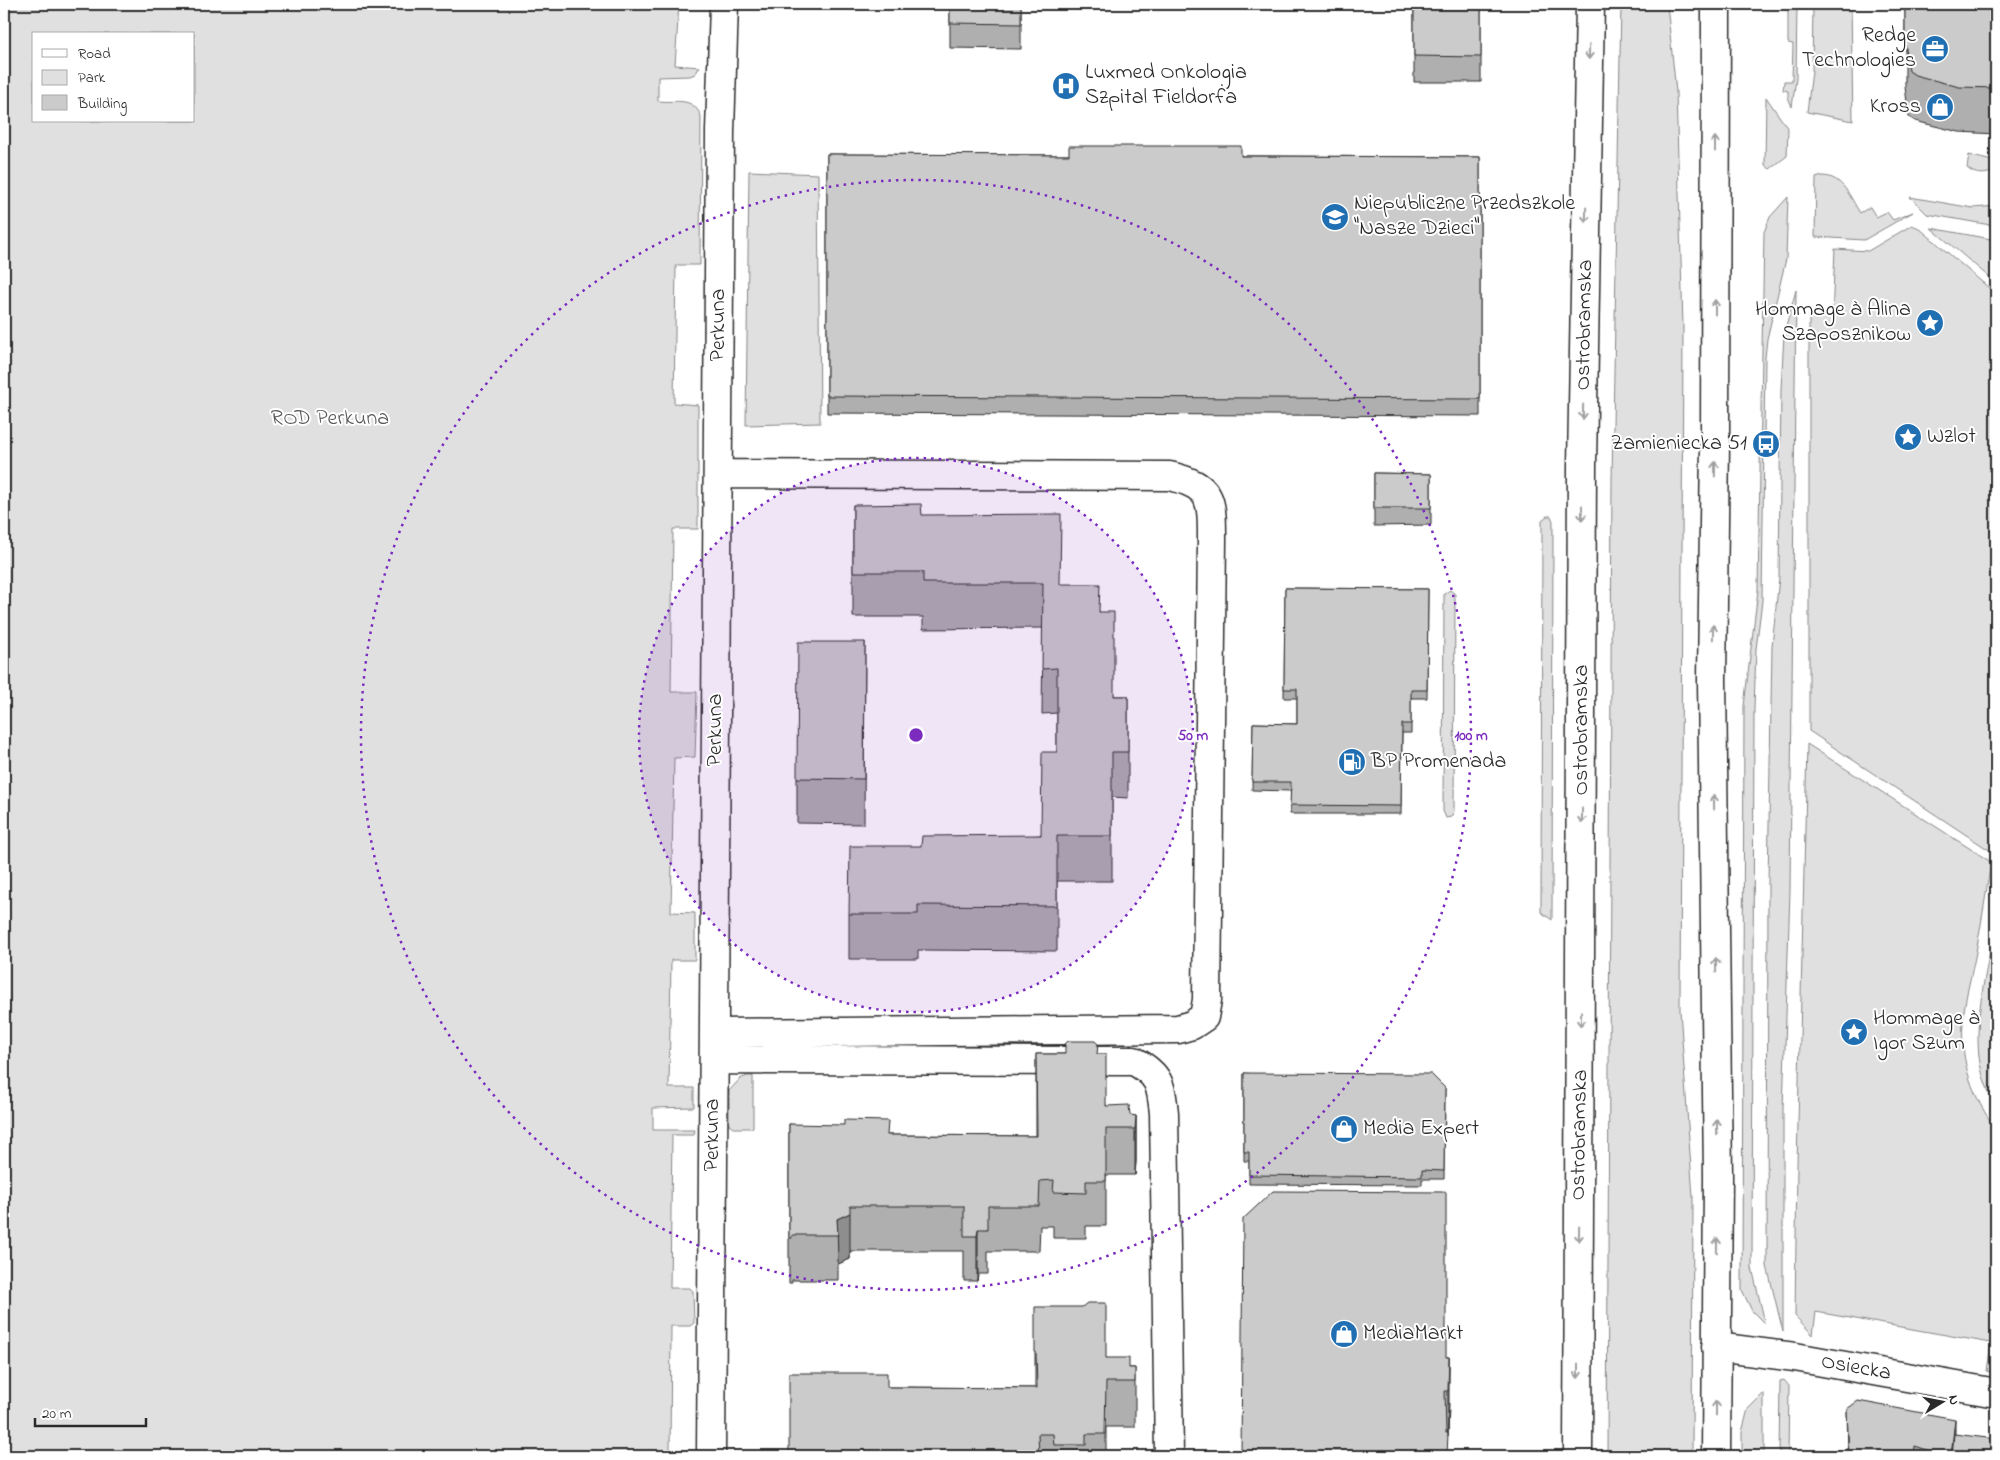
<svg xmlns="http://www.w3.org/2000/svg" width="2000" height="1460" font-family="'Indie Flower',sans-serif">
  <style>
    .green { fill: #e0e0e0; stroke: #868686; fill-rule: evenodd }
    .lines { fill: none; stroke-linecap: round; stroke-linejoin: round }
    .street-casing { stroke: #2b2b2b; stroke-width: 31 }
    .primary-casing { stroke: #2b2b2b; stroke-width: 31 }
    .street { stroke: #fff; stroke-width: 28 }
    .primary { stroke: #fff; stroke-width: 28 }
    .wall { fill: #afafaf; stroke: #2b2b2b }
    .shaded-wall { fill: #8e8e8e; stroke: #2b2b2b }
    .building { fill: #cbcbcb; stroke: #2b2b2b }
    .oneway { stroke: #a0a0a0 }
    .ring { fill: none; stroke: #7b2cbf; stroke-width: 2.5; stroke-dasharray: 2.5 5 }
    .labels { text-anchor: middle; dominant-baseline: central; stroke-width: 4; stroke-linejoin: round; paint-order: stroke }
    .poi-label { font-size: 22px; fill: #2b2b2b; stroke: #fff; text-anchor: start }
    .street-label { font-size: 22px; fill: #2b2b2b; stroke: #fff }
    .park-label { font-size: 22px; fill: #585858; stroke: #fff }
    .centre { fill: #7b2cbf; stroke: #fff; stroke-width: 2.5 }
    .ring-label { font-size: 15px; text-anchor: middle; font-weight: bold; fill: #7b2cbf; stroke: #fff; stroke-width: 4; stroke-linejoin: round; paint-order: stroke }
  </style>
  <rect width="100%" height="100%" fill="#fff"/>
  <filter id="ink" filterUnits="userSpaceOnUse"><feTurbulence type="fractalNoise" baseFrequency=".02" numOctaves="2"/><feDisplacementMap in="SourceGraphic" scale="10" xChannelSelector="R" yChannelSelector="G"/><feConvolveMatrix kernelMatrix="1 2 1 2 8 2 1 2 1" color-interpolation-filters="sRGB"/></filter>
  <g filter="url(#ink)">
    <!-- green -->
    <path class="green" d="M 4,4 L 679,4 L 675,65 L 700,67 L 695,74 L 690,76 L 658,77 L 658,101 C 677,103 692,96 701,116 L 700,265 L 676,265 L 674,403 L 698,405 L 698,529 L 673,529 L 671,692 L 697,692 L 695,757 L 674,758 L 671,912 L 695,913 L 695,960 L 671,960 L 669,1088 L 694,1088 L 694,1107 L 653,1108 L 653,1130 L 695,1130 L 694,1135 L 672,1135 L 670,1288 L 690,1288 L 693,1291 L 694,1323 L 690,1326 L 671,1326 L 670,1456 L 4,1456 ZM 34,34 L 194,34 L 194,121 L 34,121 Z
      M 1621,4 L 1667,4 L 1676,92 L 1683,326 L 1680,1010 L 1693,1197 L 1692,1456 L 1607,1456 L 1612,479 Z
      M 1788,4 L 1797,4 L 1796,79 L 1792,107 L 1788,97 L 1788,91 L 1783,90 L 1784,81 L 1792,81 L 1793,44 L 1788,43 Z
      M 1813,4 L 1851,4 L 1853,121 L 1807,112 L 1812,71 Z
      M 1766,97 L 1788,129 L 1787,156 L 1770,169 L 1765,165 Z
      M 1969,155 L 1996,162 L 1996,170 C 1986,175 1976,176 1967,168 Z
      M 749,171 L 818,174 L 820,423 L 746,425 Z
      M 1822,176 C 1843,176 1850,197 1860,213 L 1870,207 L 1876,217 L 1887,212 L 1893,220 L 1913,212 L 1864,240 L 1815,237 L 1816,178 Z
      M 1788,197 L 1786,259 L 1767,339 L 1765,358 L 1762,601 L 1756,649 L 1754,708 L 1752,1268 L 1763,1314 L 1764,1323 L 1752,1311 L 1742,1290 L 1744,706 L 1758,590 L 1764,232 L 1770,217 Z
      M 1910,197 L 1973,208 L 1996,206 L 1996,226 L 1927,214 Z
      M 1912,225 L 1919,228 L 1996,294 L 1996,814 L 1992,852 L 1809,731 L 1809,316 L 1832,317 L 1835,249 L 1868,251 Z
      M 1931,228 L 1996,240 L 1996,283 Z
      M 1796,290 L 1790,891 L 1783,1110 L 1783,1332 L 1767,1266 L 1768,884 L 1772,646 L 1779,577 L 1781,389 L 1784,334 Z
      M 1547,516 L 1551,516 L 1553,521 L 1552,920 L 1541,912 L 1542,520 Z
      M 1450,590 L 1455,594 L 1454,811 L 1451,817 L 1446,818 L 1443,811 L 1444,594 Z
      M 1807,744 L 1991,862 C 1986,892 1982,922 1976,952 C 1972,975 1964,999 1963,1023 C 1960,1062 1973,1098 1996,1129 L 1996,1374 L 1987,1371 L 1991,1343 L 1816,1312 L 1813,1335 L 1795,1316 L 1797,1165 Z
      M 1996,919 L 1996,1107 C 1988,1091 1981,1075 1979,1056 C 1974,1013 1989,962 1996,919 Z
      M 747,1076 L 753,1076 L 753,1128 L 733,1128 L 729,1125 L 729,1091 L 740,1079 Z
      M 1784,1380 L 1789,1386 L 1788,1456 L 1779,1456 L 1780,1381 Z
      M 1764,1393 L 1764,1456 L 1742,1456 L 1742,1432 L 1748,1409 Z"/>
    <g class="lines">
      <!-- street casing -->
      <g class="street-casing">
        <path id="street" d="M 714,1033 L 1178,1029 L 1192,1025 L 1204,1017 L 1207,1000 L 1212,539 C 1212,499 1212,486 1170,476 L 718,474
          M 714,1060 L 1134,1061 C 1160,1075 1161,1085 1164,1113 L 1169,1456
          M 1716,1347 L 1795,1357 L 1996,1393
          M 711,1456 L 720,131 L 724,4"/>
      </g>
      <!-- primary casing -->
      <g class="primary-casing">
        <path id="primary" d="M 1578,1456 L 1582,465 L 1590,4
          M 1716,1456 L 1718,1176 L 1712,680 L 1715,444 L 1716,4"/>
      </g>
      <!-- street -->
      <use href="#street" class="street"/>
      <!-- primary -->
      <use href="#primary" class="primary"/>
    </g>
    <!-- wall -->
    <path class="wall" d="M 950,4 L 1021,4 L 1021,49 L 950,48 Z
      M 1414,4 L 1481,4 L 1481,82 L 1414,82 Z
      M 1905,4 L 1996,4 L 1996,134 L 1959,132 L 1915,121 L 1909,117 L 1905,87 Z
      M 827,154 L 1480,157 L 1480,416 L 827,413 Z
      M 1374,473 L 1431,474 L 1431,525 L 1374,526 Z
      M 853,505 L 922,515 L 1060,584 L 1100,612 L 1114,696 L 1128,696 L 1128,798 L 1112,797 L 1112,881 L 1057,881 L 1057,951 L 918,950 L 918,959 L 849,959 L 849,914 L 921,846 L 1041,835 L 1057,752 L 1057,713 L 1042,714 L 1043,628 L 923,629 L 923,617 L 853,617 Z
      M 1285,588 L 1428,589 L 1427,698 L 1411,698 L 1411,733 L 1402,733 L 1401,814 L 1290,814 L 1291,791 L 1252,790 L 1253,723 L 1297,724 L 1297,698 L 1284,698 Z
      M 865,642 L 864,824 L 797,823 L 797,778 Z
      M 1036,1054 L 1098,1054 L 1106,1106 L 1130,1115 L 1136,1116 L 1136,1161 L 1135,1175 L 1106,1175 L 1106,1226 L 1086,1226 L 1086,1238 L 1053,1238 L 1053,1226 L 1040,1226 L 1039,1251 L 988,1251 L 988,1274 L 978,1274 L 977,1281 L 964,1281 L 964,1251 L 850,1251 L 850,1259 L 838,1264 L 838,1280 L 792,1280 L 792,1283 L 789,1283 L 789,1124 L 888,1135 L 1036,1136 Z
      M 1244,1073 L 1445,1088 L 1444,1179 L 1422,1179 L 1422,1185 L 1249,1184 L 1249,1161 L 1244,1161 Z
      M 1082,1307 L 1106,1358 L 1129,1368 L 1135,1368 L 1135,1427 L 1106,1427 L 1106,1456 L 789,1456 L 887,1387 L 1035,1388 L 1035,1352 Z
      M 1446,1357 L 1449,1357 L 1448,1436 L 1241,1456 Z
      M 1847,1409 L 1955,1434 L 1996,1456 L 1848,1456 Z"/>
    <!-- shaded-wall -->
    <path class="shaded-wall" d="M 1136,1116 L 1136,1161 L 1135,1175 L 1135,1129 Z
      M 850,1213 L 850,1259 L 838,1264 L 837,1219 Z
      M 978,1229 L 978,1274 L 977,1281 L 977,1236 Z
      M 1449,1357 L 1449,1403 L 1448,1436 L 1448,1391 Z
      M 1955,1419 L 1955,1436 L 1953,1456 L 1951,1456 Z"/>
    <!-- building -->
    <path class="building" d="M 950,4 L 1021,4 L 1021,24 L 950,23 Z
      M 1414,4 L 1481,4 L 1481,57 L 1414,56 Z
      M 1905,4 L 1996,4 L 1996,88 L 1959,87 L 1915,75 L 1909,71 L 1905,42 Z
      M 1069,146 L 1241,146 L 1241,156 L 1480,157 L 1480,399 L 827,396 L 827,154 L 1069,155 Z
      M 1374,473 L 1431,474 L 1431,508 L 1374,508 Z
      M 921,504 L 922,515 L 1061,514 L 1060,584 L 1100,584 L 1099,612 L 1114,612 L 1114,696 L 1128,696 L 1128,752 L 1112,752 L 1112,836 L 1057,836 L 1057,906 L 918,905 L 918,914 L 849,914 L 850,846 L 921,846 L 922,836 L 1041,835 L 1042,752 L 1057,752 L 1057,668 L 1042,669 L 1043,583 L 923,583 L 923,572 L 853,572 L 853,505 Z
      M 1285,588 L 1428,589 L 1427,690 L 1411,690 L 1411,724 L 1402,724 L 1401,806 L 1290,805 L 1291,782 L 1252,782 L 1253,723 L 1297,724 L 1297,689 L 1284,689 Z
      M 798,642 L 865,642 L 864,779 L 797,778 Z
      M 1068,1041 L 1095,1041 L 1098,1044 L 1097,1054 L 1106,1054 L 1106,1106 L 1129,1105 L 1130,1115 L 1136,1116 L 1135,1129 L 1106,1129 L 1106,1181 L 1086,1181 L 1086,1193 L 1053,1192 L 1054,1180 L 1040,1181 L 1039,1206 L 988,1206 L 988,1229 L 978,1229 L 977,1236 L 964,1236 L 964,1206 L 850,1206 L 850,1213 L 837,1219 L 838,1235 L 792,1235 L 792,1238 L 789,1238 L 789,1124 L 844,1125 L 844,1120 L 888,1121 L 887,1135 L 1037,1136 L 1036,1054 L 1065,1054 L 1065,1044 Z
      M 1244,1073 L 1431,1074 L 1445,1088 L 1444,1171 L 1422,1170 L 1422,1177 L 1249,1175 L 1249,1152 L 1244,1152 Z
      M 1273,1191 L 1446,1192 L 1446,1357 L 1449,1357 L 1448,1391 L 1445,1391 L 1446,1433 L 1448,1433 L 1447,1456 L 1241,1456 L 1243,1219 Z
      M 1087,1303 L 1106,1303 L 1106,1358 L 1129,1358 L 1129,1368 L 1135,1368 L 1135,1382 L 1106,1382 L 1105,1434 L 1086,1434 L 1086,1445 L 1054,1445 L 1053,1434 L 1038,1434 L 1039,1456 L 789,1456 L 789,1373 L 887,1373 L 887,1387 L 1037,1388 L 1036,1352 L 1035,1352 L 1035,1307 L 1082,1307 Z
      M 1858,1401 L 1955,1419 L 1951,1456 L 1946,1456 L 1915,1446 L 1914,1456 L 1849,1456 L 1847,1409 Z
      M 1954,1434 L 1996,1439 L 1996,1456 L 1952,1456 Z"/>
    <!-- one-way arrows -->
    <defs><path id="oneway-shaft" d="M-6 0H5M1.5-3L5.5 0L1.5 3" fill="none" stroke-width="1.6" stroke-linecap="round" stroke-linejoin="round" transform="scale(1.25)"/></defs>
    <g class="oneway">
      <use href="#oneway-shaft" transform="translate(1589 52) rotate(91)"/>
      <use href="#oneway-shaft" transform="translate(1715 144) rotate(-90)"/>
      <use href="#oneway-shaft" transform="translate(1586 215) rotate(91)"/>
      <use href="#oneway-shaft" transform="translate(1715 307) rotate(-90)"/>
      <use href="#oneway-shaft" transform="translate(1583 412) rotate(91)"/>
      <use href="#oneway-shaft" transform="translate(1715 469) rotate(-89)"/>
      <use href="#oneway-shaft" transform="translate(1582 513) rotate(90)"/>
      <use href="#oneway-shaft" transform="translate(1713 632) rotate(-89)"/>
      <use href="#oneway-shaft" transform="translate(1714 802) rotate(-91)"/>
      <use href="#oneway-shaft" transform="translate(1582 816) rotate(90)"/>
      <use href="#oneway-shaft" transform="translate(1716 965) rotate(-91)"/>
      <use href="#oneway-shaft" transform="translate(1581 1019) rotate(91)"/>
      <use href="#oneway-shaft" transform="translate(1717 1127) rotate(-91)"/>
      <use href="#oneway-shaft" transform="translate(1579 1234) rotate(91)"/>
      <use href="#oneway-shaft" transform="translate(1717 1245) rotate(-89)"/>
      <use href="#oneway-shaft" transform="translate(1578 1371) rotate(90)"/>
      <use href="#oneway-shaft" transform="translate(1716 1408) rotate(-90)"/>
    </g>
  </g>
  <!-- distance rings -->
  <circle cx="916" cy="735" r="277" fill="#7b2cbf" fill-opacity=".12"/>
  <g class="ring">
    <circle cx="916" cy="735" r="277"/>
    <circle cx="916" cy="735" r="555"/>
  </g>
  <!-- icons -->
  <defs>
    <g id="office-disc" transform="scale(1.4375)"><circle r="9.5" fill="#1f6fb2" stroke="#fff"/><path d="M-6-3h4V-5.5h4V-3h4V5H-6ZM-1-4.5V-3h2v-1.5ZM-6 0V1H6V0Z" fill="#fff"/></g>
    <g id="hospital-disc" transform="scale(1.4375)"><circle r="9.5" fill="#1f6fb2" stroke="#fff"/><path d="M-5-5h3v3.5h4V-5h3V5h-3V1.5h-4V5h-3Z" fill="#fff"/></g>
    <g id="shop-disc" transform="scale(1.4375)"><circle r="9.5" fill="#1f6fb2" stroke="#fff"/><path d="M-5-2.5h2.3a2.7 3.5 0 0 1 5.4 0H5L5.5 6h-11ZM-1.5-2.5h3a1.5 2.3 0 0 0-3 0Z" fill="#fff"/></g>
    <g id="school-disc" transform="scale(1.4375)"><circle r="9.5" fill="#1f6fb2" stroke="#fff"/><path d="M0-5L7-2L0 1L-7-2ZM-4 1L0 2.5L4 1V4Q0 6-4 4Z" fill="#fff"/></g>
    <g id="sight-disc" transform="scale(1.4375)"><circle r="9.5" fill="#1f6fb2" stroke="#fff"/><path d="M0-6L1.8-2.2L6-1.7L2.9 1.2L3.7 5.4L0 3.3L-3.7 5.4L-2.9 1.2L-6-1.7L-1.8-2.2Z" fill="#fff"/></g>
    <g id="bus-disc" transform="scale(1.4375)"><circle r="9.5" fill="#1f6fb2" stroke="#fff"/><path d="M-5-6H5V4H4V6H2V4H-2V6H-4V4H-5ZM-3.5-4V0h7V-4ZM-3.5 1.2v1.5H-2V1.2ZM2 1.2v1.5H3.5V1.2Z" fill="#fff"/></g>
    <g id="fuel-disc" transform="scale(1.4375)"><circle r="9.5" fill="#1f6fb2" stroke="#fff"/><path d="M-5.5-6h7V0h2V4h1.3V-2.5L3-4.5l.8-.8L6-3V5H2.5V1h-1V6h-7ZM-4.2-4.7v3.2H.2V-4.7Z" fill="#fff"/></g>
  </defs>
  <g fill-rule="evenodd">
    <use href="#office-disc" x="1935" y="49"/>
    <use href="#hospital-disc" x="1066" y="86"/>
    <use href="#shop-disc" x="1940" y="107"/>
    <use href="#school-disc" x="1335" y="217"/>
    <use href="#sight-disc" x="1930" y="323"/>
    <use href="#sight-disc" x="1908" y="437"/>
    <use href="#bus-disc" x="1766" y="444"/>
    <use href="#fuel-disc" x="1352" y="762"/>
    <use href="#sight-disc" x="1854" y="1032"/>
    <use href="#shop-disc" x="1344" y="1129"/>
    <use href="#shop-disc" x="1344" y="1334"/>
  </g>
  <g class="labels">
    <!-- poi labels -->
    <g class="poi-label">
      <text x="1916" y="36" text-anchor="end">Redge<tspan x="1916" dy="25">Technologies</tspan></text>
      <text x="1085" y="73">Luxmed Onkologia<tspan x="1085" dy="25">Szpital Fieldorfa</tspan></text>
      <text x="1921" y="107" text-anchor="end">Kross</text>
      <text x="1354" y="204">Niepubliczne Przedszkole<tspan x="1354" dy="25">"Nasze Dzieci"</tspan></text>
      <text x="1911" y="310" text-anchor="end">Hommage à Alina<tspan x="1911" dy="25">Szaposznikow</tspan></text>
      <text x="1927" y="437">Wzlot</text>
      <text x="1747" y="444" text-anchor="end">Zamieniecka 51</text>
      <text x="1371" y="762">BP Promenada</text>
      <text x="1873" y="1019">Hommage à<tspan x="1873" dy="25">Igor Szum</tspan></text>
      <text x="1363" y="1129">Media Expert</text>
      <text x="1363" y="1334">MediaMarkt</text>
    </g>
    <!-- street labels -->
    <g class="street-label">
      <text transform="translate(719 325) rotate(-90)">Perkuna</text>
      <text transform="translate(1585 325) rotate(-89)">Ostrobramska</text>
      <text transform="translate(716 730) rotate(-90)">Perkuna</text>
      <text transform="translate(1582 730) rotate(-90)">Ostrobramska</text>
      <text transform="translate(713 1135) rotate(-90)">Perkuna</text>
      <text transform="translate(1580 1135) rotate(-89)">Ostrobramska</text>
      <text transform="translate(1856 1368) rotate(10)">Osiecka</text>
    </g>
    <!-- park labels -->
    <g class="park-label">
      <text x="330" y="419">ROD Perkuna</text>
    </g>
  </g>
  <circle cx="916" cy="735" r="8" class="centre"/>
  <g class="ring-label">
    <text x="1193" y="740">50 m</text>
    <text x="1471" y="740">100 m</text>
  </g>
  <!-- margin -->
  <rect width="2000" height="1460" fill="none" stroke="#fff" stroke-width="20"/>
  <rect x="10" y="10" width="1980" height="1440" fill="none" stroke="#2b2b2b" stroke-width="2" filter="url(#ink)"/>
  <!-- legend -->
  <rect x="32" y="32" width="162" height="90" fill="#ffffff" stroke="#aaaaaa"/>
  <rect x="42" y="49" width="25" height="8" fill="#ffffff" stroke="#aaaaaa"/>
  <text x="78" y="58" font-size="15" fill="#2b2b2b">Road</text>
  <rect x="42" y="70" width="25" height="15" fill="#e0e0e0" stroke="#aaaaaa"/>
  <text x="78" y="82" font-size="15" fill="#2b2b2b">Park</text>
  <rect x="42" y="95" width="25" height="15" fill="#cbcbcb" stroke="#aaaaaa"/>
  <text x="78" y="108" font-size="15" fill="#2b2b2b">Building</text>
  <!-- north arrow -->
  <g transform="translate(1942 1402) rotate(80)" stroke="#ffffff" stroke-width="4" paint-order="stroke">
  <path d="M0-4L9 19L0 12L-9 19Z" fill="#2b2b2b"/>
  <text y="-8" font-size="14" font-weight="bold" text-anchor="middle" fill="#2b2b2b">N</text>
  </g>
  <!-- scale -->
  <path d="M35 1418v8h111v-8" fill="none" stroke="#2b2b2b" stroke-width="2.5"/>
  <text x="42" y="1418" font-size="15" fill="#2b2b2b" stroke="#ffffff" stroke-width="4" paint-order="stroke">20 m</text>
</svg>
